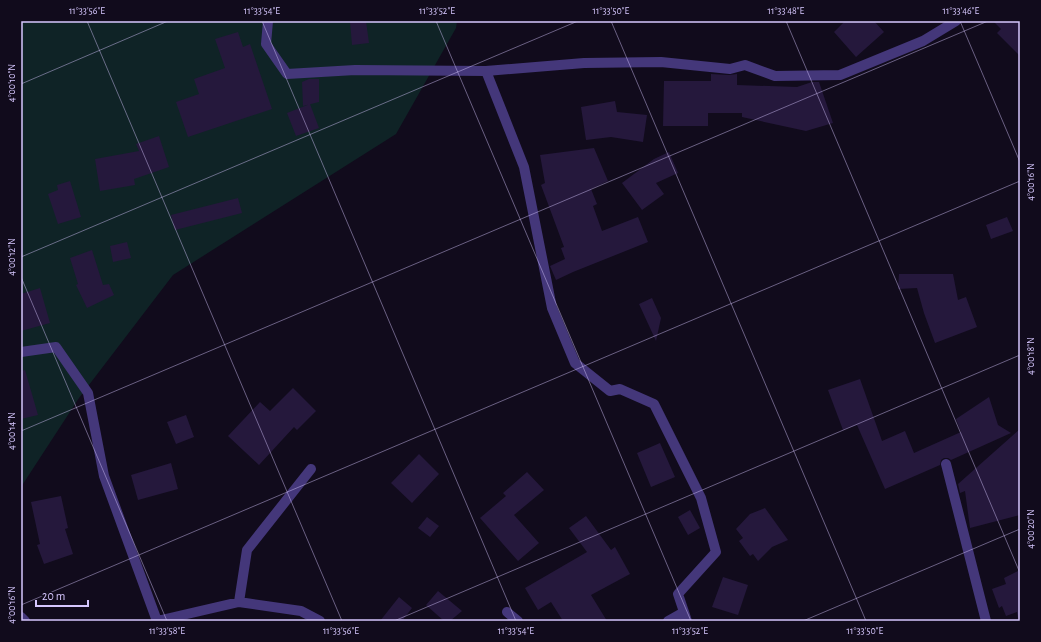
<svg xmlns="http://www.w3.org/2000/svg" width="1041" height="642" font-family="'Alegreya Sans',sans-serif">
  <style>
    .green { fill: #0f2326 }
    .building { fill: #25183c }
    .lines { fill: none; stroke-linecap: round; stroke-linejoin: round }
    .minor { stroke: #44377a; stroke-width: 10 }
    .ticks { fill: none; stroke: #d6c7fe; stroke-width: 1; stroke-opacity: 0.45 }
    .neatline { fill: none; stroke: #d6c7fe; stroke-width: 1.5 }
    .ticks-label { font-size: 10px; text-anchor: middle; fill: #d6c7fe }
  </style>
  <rect width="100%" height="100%" fill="#110b1c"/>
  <!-- green -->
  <path class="green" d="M 21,21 L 457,21 L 456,28 L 396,134 L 173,275 L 79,398 L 21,487 Z"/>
  <!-- building -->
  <path class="building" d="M 350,21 L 366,21 L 369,43 L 352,45 Z
    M 845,21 L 874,21 L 884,32 L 856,57 L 834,32 Z
    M 993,21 L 1020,21 L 1020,56 L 997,33 L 1001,29 Z
    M 238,32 L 243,47 L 250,44 L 272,109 L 188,137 L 176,102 L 199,94 L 194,79 L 225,68 L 215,39 Z
    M 711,74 L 729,75 L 737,74 L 737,85 L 797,87 L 812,82 L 819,82 L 833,123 L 806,131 L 742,117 L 742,113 L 708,113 L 708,126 L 663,126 L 664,81 L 711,81 Z
    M 309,79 L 319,79 L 319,102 L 303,106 L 302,82 Z
    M 615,101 L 617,112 L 647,115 L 643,142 L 611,137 L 586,140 L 581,107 Z
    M 310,104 L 319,128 L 296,136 L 287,113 Z
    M 159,136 L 169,167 L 134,179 L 135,185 L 100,191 L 95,159 L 139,151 L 136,144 Z
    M 594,148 L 608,181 L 591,189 L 597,204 L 593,206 L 602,231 L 638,217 L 648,242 L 573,272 L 556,280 L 550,266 L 565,259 L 561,248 L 564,247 L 541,185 L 545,183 L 540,155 Z
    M 669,152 L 678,173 L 656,183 L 664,194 L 642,210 L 622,183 L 654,159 Z
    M 70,181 L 81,217 L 58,224 L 48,194 L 58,190 L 57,185 Z
    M 238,198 L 242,213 L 175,230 L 171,215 Z
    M 1007,217 L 1013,231 L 991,239 L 986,225 Z
    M 127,242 L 131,258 L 113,262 L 110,246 Z
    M 92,250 L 103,285 L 109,284 L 114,295 L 87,308 L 76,285 L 78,284 L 70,258 Z
    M 899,274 L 953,274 L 958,300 L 966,297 L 977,327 L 935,343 L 924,313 L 917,288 L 898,289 Z
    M 40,288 L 50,323 L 21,331 L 21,294 Z
    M 652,298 L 661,318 L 656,341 L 639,304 Z
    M 25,370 L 38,415 L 21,419 L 21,371 Z
    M 860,379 L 882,441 L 905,431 L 914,453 L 961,432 L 956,419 L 989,397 L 998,425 L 1011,433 L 951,460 L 948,458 L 944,458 L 941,460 L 940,465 L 885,489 L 857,425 L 843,430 L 828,390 Z
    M 293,388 L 316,411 L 297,430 L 294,427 L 259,465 L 228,436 L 260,402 L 270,411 Z
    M 186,415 L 194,437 L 176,444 L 167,422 Z
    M 1020,429 L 1020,515 L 970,528 L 965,491 L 960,493 L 958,484 Z
    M 660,443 L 675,477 L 651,487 L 637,453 Z
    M 419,454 L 439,474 L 412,503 L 391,483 Z
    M 171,463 L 178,489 L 138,500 L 131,475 Z
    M 527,472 L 544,490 L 514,515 L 539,543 L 518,561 L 480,518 L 506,496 L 503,493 Z
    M 61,496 L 68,528 L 65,529 L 73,554 L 44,564 L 37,545 L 40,544 L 31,502 Z
    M 765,508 L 788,540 L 772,547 L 758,561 L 753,554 L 750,556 L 739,541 L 743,538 L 736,529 L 750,514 Z
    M 690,510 L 700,528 L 688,535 L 678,517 Z
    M 586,516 L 611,550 L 615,547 L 630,574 L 591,595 L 607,621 L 563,621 L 551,602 L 538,610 L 525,588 L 587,552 L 569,528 Z
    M 427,517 L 439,526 L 430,537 L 418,528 Z
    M 1020,570 L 1020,617 L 1018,618 L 1017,612 L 1006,616 L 1002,606 L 999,608 L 992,589 L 1006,584 L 1004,578 Z
    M 723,577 L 748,585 L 738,615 L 712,607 Z
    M 438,591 L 462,611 L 450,621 L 444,621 L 426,605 Z
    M 399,597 L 412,608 L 402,621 L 380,621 Z"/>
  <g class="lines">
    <!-- minor -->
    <path class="minor" d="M 268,21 L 266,44 L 287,74 L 355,70 L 486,71 L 584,63 L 661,62 L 730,69 L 745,65 L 775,76 L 840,75 L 923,41 L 956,21
      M 486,71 L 524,167 L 552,308 L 575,363 L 610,391 L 620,389 L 654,404 L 701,498 L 716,552 L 678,594 L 687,621
      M 21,352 L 56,347 L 88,393 L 104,476 L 157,621
      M 946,464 L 986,621
      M 239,602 L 247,550 L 311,469
      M 507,612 L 518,621
      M 21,617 L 25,621
      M 157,621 L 239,602 L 301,611 L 320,621
      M 668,621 L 684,612"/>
  </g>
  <!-- ticks -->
  <path class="ticks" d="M 87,21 L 342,621M 262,21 L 516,621M 436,21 L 691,621M 611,21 L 866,621M 786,21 L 1020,573M 960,21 L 1020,162M 21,84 L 168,21M 21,257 L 578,21M 21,277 L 167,621M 21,431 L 988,21M 21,605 L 1020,181M 394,621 L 1020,355M 803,621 L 1020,529"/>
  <!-- border -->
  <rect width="1041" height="642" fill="none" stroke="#110b1c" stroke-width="44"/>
  <!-- scale -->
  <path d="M36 600v6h52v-6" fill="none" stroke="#d6c7fe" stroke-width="2"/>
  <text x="42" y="600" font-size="12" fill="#d6c7fe" stroke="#110b1c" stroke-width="3" paint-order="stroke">20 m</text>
  <rect x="22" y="22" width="997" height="598" class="neatline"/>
  <g class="ticks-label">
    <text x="87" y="14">11°33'56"E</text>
    <text x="262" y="14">11°33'54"E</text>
    <text x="437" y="14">11°33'52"E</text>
    <text x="611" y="14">11°33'50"E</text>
    <text x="786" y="14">11°33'48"E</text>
    <text x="961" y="14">11°33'46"E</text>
    <text transform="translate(11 83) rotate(-90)" y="4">4°00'10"N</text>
    <text transform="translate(1030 182) rotate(-90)" y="4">4°00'16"N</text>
    <text transform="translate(11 257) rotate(-90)" y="4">4°00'12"N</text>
    <text transform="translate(1030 356) rotate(-90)" y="4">4°00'18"N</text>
    <text transform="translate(11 431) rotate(-90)" y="4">4°00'14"N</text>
    <text transform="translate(1030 529) rotate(-90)" y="4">4°00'20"N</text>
    <text transform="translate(11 605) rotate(-90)" y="4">4°00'16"N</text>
    <text x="167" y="634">11°33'58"E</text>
    <text x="341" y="634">11°33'56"E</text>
    <text x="516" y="634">11°33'54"E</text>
    <text x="690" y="634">11°33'52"E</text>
    <text x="865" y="634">11°33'50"E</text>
  </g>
</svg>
